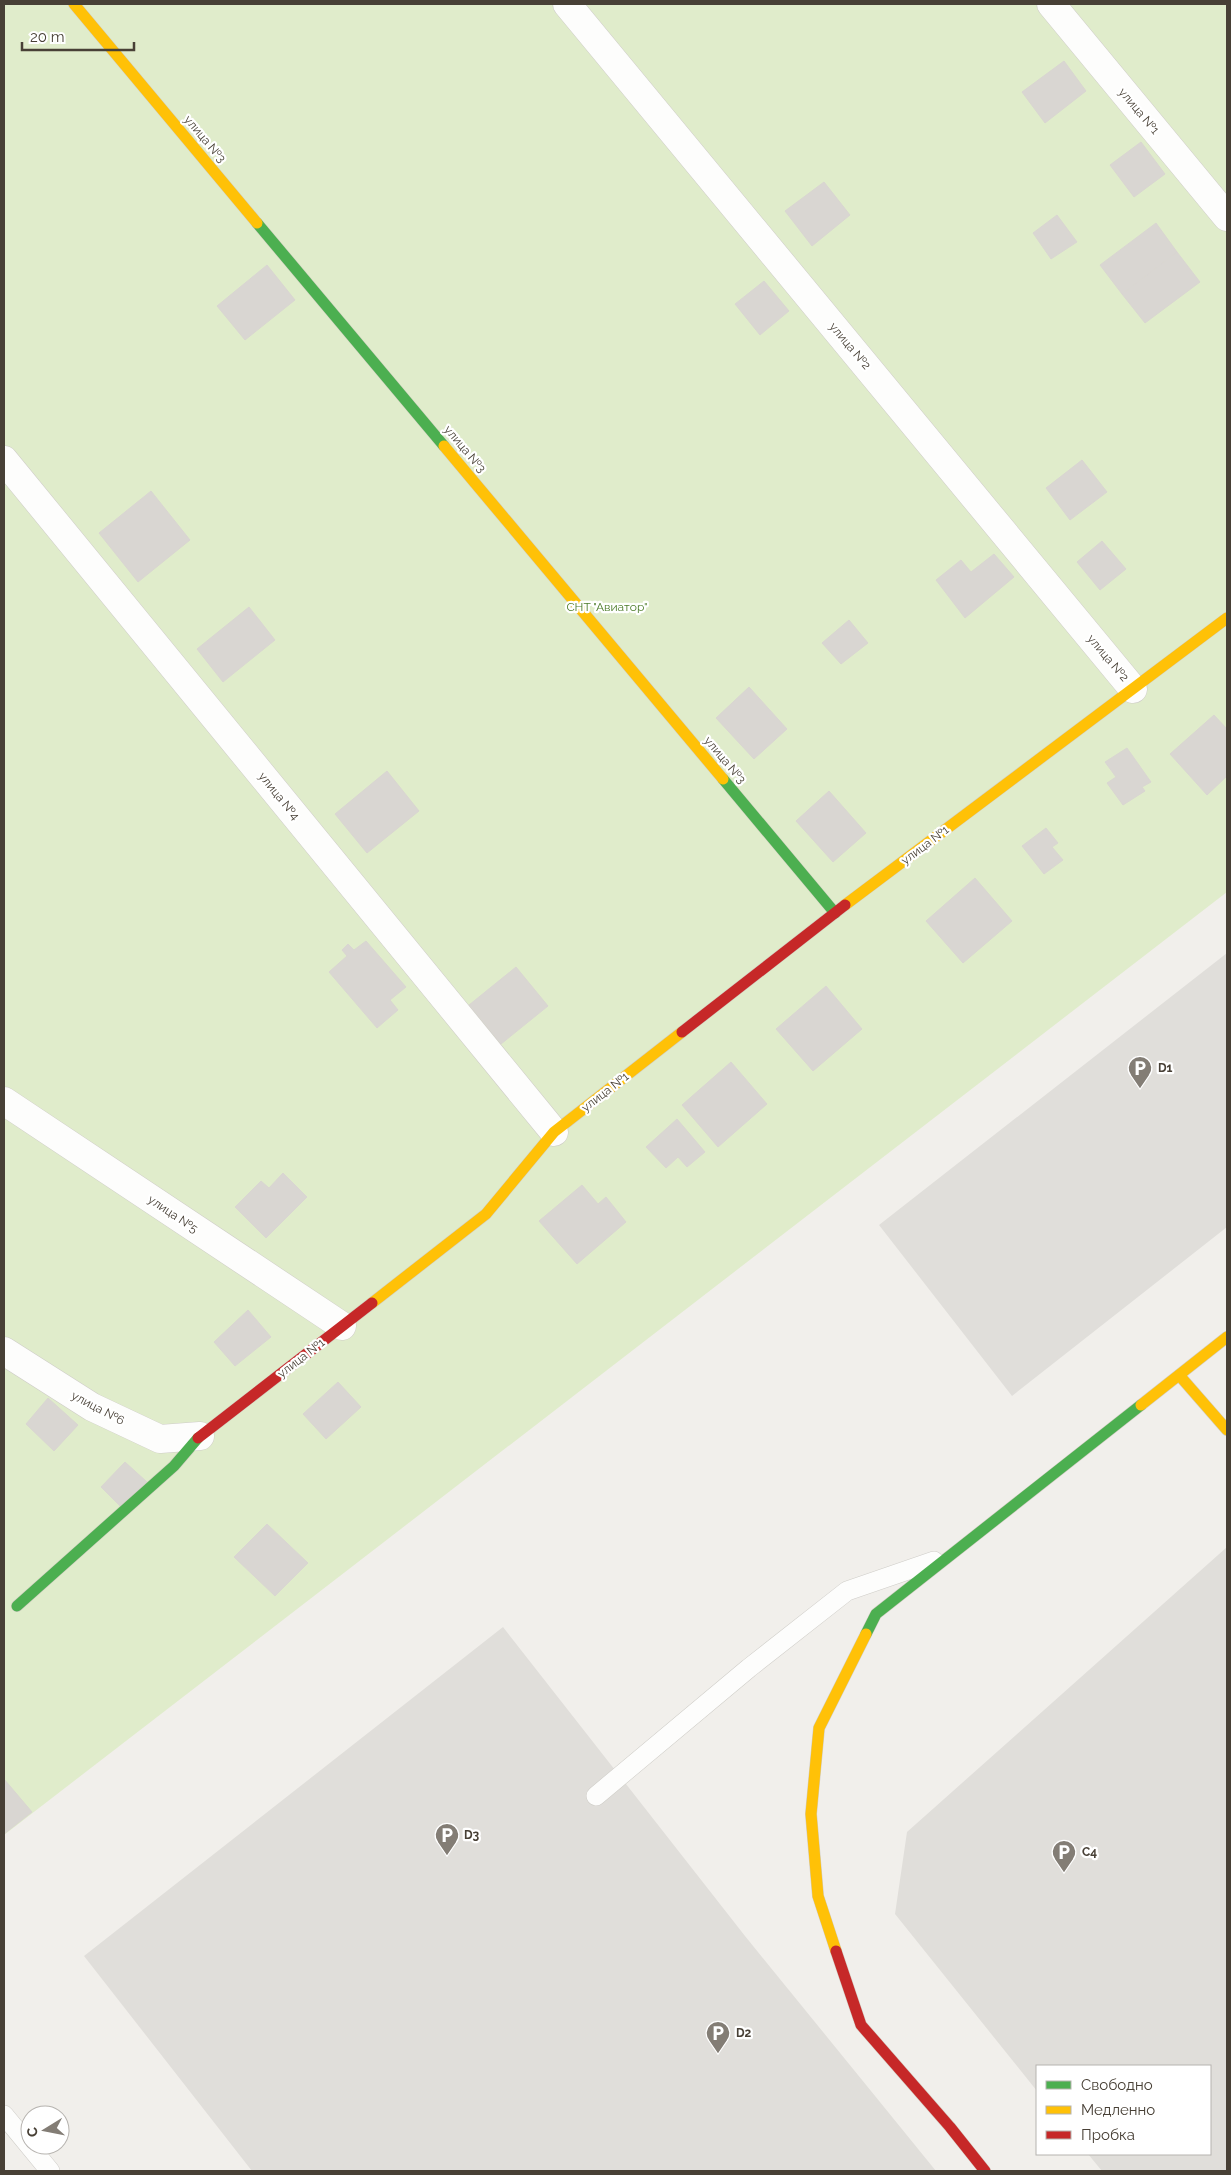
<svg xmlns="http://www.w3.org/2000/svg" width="1231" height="2175" font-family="Raleway,sans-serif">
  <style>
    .green { fill: #e0eccb }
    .parking { fill: #e0deda }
    .building { fill: #d9d6d2; stroke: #d9d6d1 }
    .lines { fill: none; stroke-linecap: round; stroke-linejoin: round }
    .lane-casing { stroke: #cfcdc8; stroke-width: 20 }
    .street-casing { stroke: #cfcdc8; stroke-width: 29 }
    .fast-casing { stroke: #d1ccc2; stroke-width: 12 }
    .slow-casing { stroke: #d1ccc2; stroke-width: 12 }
    .jam-casing { stroke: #d1ccc2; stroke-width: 12 }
    .lane { stroke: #fdfdfc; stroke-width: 19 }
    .street { stroke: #fdfdfc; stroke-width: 28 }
    .fast { stroke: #4caf50; stroke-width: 11 }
    .slow { stroke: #ffc107; stroke-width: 11 }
    .jam { stroke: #c62828; stroke-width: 11 }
    .labels { text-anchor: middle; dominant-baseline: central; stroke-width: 4.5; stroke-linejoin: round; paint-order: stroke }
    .street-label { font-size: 12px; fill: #484036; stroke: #fff }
    .park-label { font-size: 12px; fill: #4b7b28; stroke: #fff }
    .poi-label { font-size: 12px; font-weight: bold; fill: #484036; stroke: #fff; text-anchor: start }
  </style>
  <rect width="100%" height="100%" fill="#f1efeb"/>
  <!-- green -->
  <path class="green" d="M 4,4 L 1227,4 L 1227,892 L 4,1835 Z"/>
  <!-- parking -->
  <path class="parking" d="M 1227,953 L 1227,1227 L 1012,1396 L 879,1225 Z
    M 1227,1547 L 1227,2171 L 1102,2171 L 1088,2154 L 1210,2154 L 1210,2066 L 1037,2066 L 1037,2091 L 895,1914 L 907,1832 Z
    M 503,1627 L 745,1936 L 936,2171 L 252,2171 L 84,1956 Z"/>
  <!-- building -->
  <path class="building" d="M 1064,61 L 1086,91 L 1045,123 L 1022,92 Z
    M 1141,142 L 1165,174 L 1134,197 L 1110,165 Z
    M 824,182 L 850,215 L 812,246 L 785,211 Z
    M 1057,215 L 1077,242 L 1051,259 L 1033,233 Z
    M 1156,223 L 1177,252 L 1122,294 L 1100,265 Z
    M 1177,252 L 1200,282 L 1145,323 L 1122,294 Z
    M 267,265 L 295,300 L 245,340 L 217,306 Z
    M 764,281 L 789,311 L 760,335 L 735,304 Z
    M 1082,460 L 1107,492 L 1070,520 L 1046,488 Z
    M 151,491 L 190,540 L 138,582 L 99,533 Z
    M 1102,541 L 1126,569 L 1100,590 L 1077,562 Z
    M 994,554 L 1014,577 L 965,618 L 936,580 L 961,560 L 971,572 Z
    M 249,607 L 275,640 L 223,682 L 197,649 Z
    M 849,620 L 868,643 L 841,664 L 822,643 Z
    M 749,687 L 787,729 L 754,759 L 716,718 Z
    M 1214,715 L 1227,729 L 1227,776 L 1207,795 L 1170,754 Z
    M 1127,748 L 1151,782 L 1142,787 L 1145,791 L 1123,805 L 1107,783 L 1116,777 L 1105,762 Z
    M 387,771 L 419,811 L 367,853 L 335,814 Z
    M 829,791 L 866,833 L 833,862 L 796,821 Z
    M 1046,828 L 1058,843 L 1052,847 L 1063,860 L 1044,874 L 1022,846 Z
    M 975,878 L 1012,921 L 963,963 L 926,921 Z
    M 366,941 L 406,987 L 390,1000 L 398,1010 L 377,1028 L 329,972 L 347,956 L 342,950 L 348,944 L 354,950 Z
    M 516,967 L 548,1006 L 501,1044 L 469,1005 Z
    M 826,986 L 862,1029 L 813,1071 L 776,1029 Z
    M 731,1062 L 767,1104 L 718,1147 L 682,1105 Z
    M 677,1119 L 705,1152 L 687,1167 L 678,1157 L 666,1168 L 646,1147 Z
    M 283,1173 L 307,1197 L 266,1238 L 235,1207 L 261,1181 L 269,1188 Z
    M 582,1185 L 598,1204 L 606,1197 L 626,1222 L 577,1264 L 539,1221 Z
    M 248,1310 L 271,1337 L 235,1366 L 214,1342 Z
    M 338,1382 L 361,1407 L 326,1439 L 303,1414 Z
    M 48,1398 L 78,1425 L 54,1451 L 26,1424 Z
    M 125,1462 L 147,1482 L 123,1509 L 101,1487 Z
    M 267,1524 L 308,1563 L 275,1596 L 234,1557 Z
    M 4,1779 L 32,1812 L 4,1834 Z"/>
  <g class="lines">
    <!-- lane casing -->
    <g class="lane-casing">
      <path id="lane" d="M 596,1796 L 749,1668 L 847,1591 L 934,1561
        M 4,2115 L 50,2171"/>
    </g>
    <!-- street casing -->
    <g class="street-casing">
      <path id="street" d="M 567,4 L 1133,689
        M 1051,4 L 1227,217
        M 4,460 L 554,1132
        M 4,1101 L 342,1326
        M 4,1351 L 92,1407 L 160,1439 L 200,1436"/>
    </g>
    <!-- fast casing -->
    <g class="fast-casing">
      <path id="fast" d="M 257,223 L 444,446
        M 723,779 L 835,913
        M 17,1606 L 174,1466 L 198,1438
        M 866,1634 L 876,1614 L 1141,1405"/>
    </g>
    <!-- slow casing -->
    <g class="slow-casing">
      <path id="slow" d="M 74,4 L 257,223
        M 444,446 L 723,779
        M 845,905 L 1227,618
        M 372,1303 L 486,1214 L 554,1132 L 682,1032
        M 1179,1375 L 1227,1430
        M 1141,1405 L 1227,1337
        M 836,1951 L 818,1896 L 811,1814 L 819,1728 L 866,1634"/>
    </g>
    <!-- jam casing -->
    <g class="jam-casing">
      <path id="jam" d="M 682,1032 L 845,905
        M 198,1438 L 372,1303
        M 836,1951 L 861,2025 L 950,2127 L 985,2171"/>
    </g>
    <!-- lane -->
    <use href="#lane" class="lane"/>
    <!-- street -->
    <use href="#street" class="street"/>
    <!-- fast -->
    <use href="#fast" class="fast"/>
    <!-- slow -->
    <use href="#slow" class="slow"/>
    <!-- jam -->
    <use href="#jam" class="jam"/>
  </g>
  <!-- icons -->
  <defs>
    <g id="parking-pin" transform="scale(1.25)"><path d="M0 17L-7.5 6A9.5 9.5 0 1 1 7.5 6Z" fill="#837d75" stroke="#fff"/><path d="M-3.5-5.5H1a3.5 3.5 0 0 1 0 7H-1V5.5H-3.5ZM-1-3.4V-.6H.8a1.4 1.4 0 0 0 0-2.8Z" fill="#fff"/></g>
  </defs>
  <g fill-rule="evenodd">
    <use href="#parking-pin" x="1140" y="1068"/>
    <use href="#parking-pin" x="447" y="1835"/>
    <use href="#parking-pin" x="1064" y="1852"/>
    <use href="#parking-pin" x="718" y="2033"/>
  </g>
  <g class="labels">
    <!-- street labels -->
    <g class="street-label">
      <text transform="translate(1139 111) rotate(50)">улица №1</text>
      <text transform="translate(205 139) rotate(50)">улица №3</text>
      <text transform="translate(850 346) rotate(50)">улица №2</text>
      <text transform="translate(465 449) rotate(50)">улица №3</text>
      <text transform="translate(1108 658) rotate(50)">улица №2</text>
      <text transform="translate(725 760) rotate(50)">улица №3</text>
      <text transform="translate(279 796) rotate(51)">улица №4</text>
      <text transform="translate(925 845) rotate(-37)">улица №1</text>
      <text transform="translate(605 1092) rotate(-38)">улица №1</text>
      <text transform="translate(173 1214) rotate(34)">улица №5</text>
      <text transform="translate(301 1358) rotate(-38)">улица №1</text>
      <text transform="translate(98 1408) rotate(28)">улица №6</text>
    </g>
    <!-- park labels -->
    <g class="park-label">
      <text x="607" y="607">СНТ "Авиатор"</text>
    </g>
    <!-- poi labels -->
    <g class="poi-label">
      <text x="1158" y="1068">D1</text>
      <text x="464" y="1835">D3</text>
      <text x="1082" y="1852">C4</text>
      <text x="736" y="2033">D2</text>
    </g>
  </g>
  <!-- border -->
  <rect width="1231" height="2175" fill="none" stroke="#484036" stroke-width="10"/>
  <!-- legend -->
  <rect x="1036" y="2065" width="175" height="90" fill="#ffffff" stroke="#b6b3af"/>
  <rect x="1046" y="2081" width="25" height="8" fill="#4caf50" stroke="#b6b3af"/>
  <text x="1081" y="2090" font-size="15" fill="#484036">Свободно</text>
  <rect x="1046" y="2106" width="25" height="8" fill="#ffc107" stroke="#b6b3af"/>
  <text x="1081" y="2115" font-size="15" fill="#484036">Медленно</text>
  <rect x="1046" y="2131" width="25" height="8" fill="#c62828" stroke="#b6b3af"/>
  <text x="1081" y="2140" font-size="15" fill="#484036">Пробка</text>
  <!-- north arrow -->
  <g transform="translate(45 2130) rotate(260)"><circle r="24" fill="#ffffff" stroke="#b6b3af"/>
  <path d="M0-4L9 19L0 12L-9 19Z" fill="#837d75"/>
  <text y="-8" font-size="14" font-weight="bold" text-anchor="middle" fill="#484036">С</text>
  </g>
  <!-- scale -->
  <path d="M22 42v8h112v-8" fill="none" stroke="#484036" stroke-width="2.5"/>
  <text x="30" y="42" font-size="15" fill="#484036" stroke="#ffffff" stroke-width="4" paint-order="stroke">20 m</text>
</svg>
